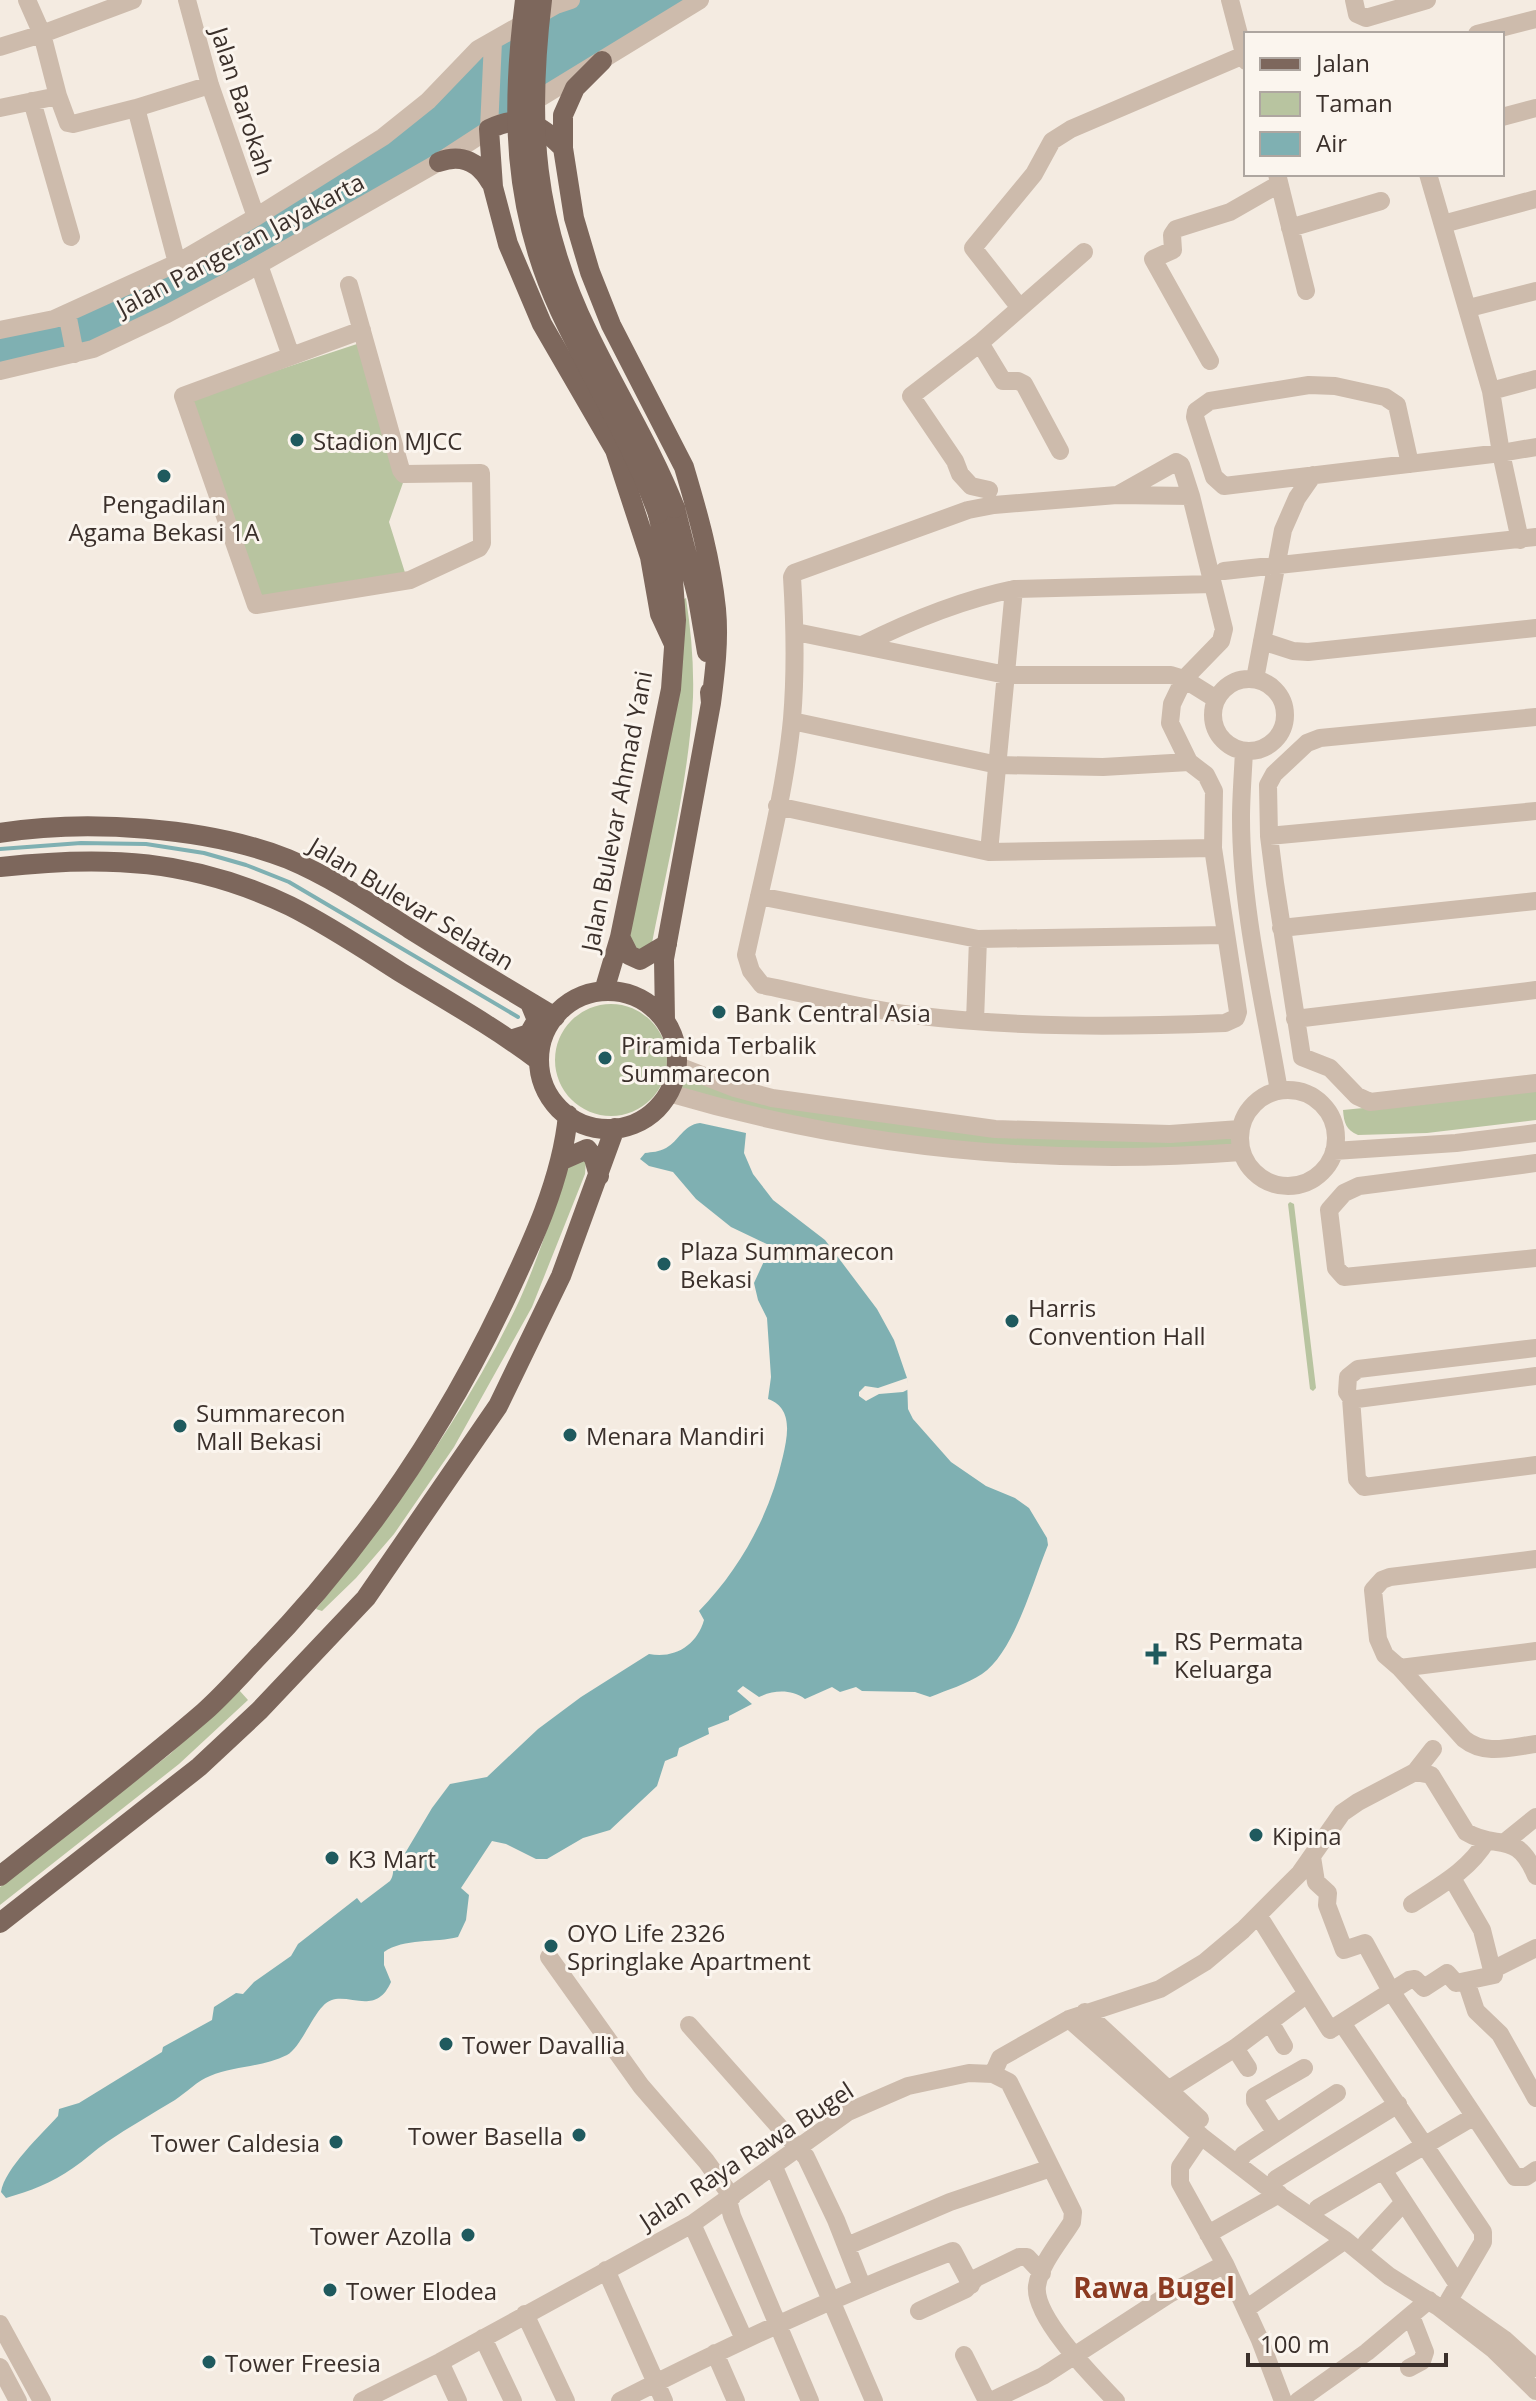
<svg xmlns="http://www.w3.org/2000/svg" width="1536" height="2401" font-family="'Open Sans',sans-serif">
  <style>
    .green { fill: #b8c4a0 }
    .water { fill: #7fb0b2 }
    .pier { fill: #f4ebe1 }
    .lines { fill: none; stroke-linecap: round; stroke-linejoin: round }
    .stream { stroke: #7fb0b2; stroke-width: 4 }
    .minor { stroke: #cdbbac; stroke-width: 18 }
    .major { stroke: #7d675c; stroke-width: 20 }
    .major-bridge { stroke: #7d675c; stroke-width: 20 }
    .poi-dot { fill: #1f5a5e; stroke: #fbf5ee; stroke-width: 3 }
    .labels { text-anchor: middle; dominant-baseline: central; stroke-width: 6; stroke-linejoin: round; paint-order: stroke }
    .street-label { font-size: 24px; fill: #3b302b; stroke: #fbf5ee }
    .poi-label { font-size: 24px; fill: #3b302b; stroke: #fbf5ee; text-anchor: start }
    .quarter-label { font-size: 28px; font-weight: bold; fill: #8c3b22; stroke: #fbf5ee }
  </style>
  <rect width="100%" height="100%" fill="#f4ebe1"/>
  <!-- green -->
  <path class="green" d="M 360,343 L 404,480 L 389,522 L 407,579 L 258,603 L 191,399 Z
    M 686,598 C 691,631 694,664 693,697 C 689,781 667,866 651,948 L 638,954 L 629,942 L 682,600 Z
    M555 1060a56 56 0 1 1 112 0a56 56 0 1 1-112 0Z
    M 678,1066 L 735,1088 L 929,1121 L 1240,1129 L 1241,1152 L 954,1149 L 669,1093 Z
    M 1536,1091 L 1536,1120 L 1427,1133 L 1358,1135 C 1346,1130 1344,1123 1343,1110 Z
    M 570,1161 L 586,1161 L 585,1174 L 532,1307 L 454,1447 L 394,1534 L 356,1578 L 322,1611 L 316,1609 C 394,1512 467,1412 520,1299 C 540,1255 554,1207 570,1161 Z
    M 1290,1202 L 1294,1204 L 1316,1388 L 1313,1391 L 1310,1389 L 1288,1204 Z
    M 239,1690 L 248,1700 L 179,1764 L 0,1905 L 0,1887 L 170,1754 Z"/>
  <!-- water -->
  <path class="water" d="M 571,0 L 700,0 L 602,61 L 93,349 L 0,371 L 0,330 L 77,308 L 354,156 L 478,49 Z
    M 700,1123 L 746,1133 L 744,1153 L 753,1174 L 773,1200 L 825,1240 L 877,1309 L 894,1340 L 907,1378 L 908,1409 L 913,1419 L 951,1462 L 986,1486 L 1015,1498 L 1029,1508 L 1047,1538 L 1048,1545 C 1033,1581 1014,1653 982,1674 C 967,1684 947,1690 930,1697 L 915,1692 L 862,1691 L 856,1687 L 840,1692 L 832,1687 L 805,1699 C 791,1689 774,1690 759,1697 L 743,1686 L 737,1691 L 752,1704 L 729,1716 L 729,1720 L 708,1728 L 709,1734 L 679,1748 L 677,1756 L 665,1761 L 657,1786 L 610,1830 L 583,1838 L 547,1859 L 536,1859 L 506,1844 L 492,1841 L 461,1888 L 469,1895 L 466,1920 L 458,1937 C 435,1943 404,1938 384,1952 L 384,1965 L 391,1982 C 374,2021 342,1985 323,2006 C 311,2018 300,2048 287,2055 C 263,2067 235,2066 210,2076 C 198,2080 186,2093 175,2100 C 152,2114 129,2127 107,2142 C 95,2150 85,2160 73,2168 C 52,2183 30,2191 6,2198 L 1,2192 C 5,2168 41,2135 58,2116 L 59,2109 L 79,2103 L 162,2052 L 163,2047 L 212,2020 L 214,2007 L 236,1993 L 243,1994 L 254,1982 L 291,1956 L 298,1944 L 357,1898 L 361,1903 L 390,1881 C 396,1873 390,1865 400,1854 L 404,1855 L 432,1808 L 450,1784 L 487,1777 L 538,1729 L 581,1697 L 649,1654 C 675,1659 697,1645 704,1620 L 699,1611 C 741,1568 770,1514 783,1456 C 788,1434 793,1408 768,1399 L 771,1377 L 767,1318 L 758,1300 L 754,1283 L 771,1246 L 731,1227 L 696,1199 L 673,1172 L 649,1166 L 640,1159 L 645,1153 C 652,1152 659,1152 666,1148 C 679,1141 683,1125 700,1123 Z"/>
  <!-- pier -->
  <path class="pier" d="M 907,1378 L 909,1389 L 903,1392 L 879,1394 L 866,1401 L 859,1396 L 859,1392 L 865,1386 L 878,1388 Z"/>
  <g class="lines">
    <!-- stream -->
    <path class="stream" d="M 0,849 L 81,843 L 146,844 L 204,853 L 246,865 L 289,882 L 518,1017"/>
    <!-- minor -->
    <path class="minor" d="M 187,0 L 210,85 L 256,217
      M 1230,0 L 1246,61
      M 1354,0 L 1357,14 L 1366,18 L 1427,0
      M 1477,34 L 1536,19
      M 0,47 L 42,34 L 27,0
      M 58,96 L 68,123 L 73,124 L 136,108 L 210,85
      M 32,101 L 71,237
      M 525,107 L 700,0
      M 0,108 L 58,96 L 42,34 L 133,0
      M 136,108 L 177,263
      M 1502,117 L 1536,108
      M 489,129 L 493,41
      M 1277,174 L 1306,291
      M 1428,174 L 1491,391 L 1501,453 L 1520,540
      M 1443,224 L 1536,199
      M 1290,228 L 1381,201
      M 259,265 L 291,356
      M 349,285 L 401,470 L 404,474 L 481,473 L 482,543 L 479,548 L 410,580 L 256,605 L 183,396 L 362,330
      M 1020,308 L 973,248 L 1034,174 L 1052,141 L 1071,129 L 1244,55
      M 1469,308 L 1536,291
      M 67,313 L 75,354
      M 0,330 L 54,319 L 177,263 L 256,217 L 383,137 L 428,101 L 478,49 L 556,5 L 571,0
      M 980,343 L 1003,381 L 1018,381 L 1024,384 L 1060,451
      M 1210,361 L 1153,259 L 1173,250 L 1172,235 L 1176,229 L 1230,212 L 1279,184
      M 0,371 L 93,349 L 167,314 L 248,271 L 439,162 L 499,123
      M 1491,391 L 1536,379
      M 1410,464 L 1397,405 L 1385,397 L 1335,386 L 1309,385 L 1210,401 L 1196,411 L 1195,417 L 1214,477 L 1224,486 L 1501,453 L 1536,447
      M 989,490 L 971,486 L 960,474 L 955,461 L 911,396 L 980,343 L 1084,252
      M 1119,494 L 1176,462 L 1181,465 L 1191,496
      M 1117,495 L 1191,496 L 1224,629 L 1221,641 L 1184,679 L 1172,704 L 1170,723 L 1189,762 L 1206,775 L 1214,791 L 1213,848 L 1238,1012 L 1236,1018 L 1225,1023 C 1121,1027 1017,1028 913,1015 C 862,1009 812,995 762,985 L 751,971 L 746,955 C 762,880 785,794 792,719 C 796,672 795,625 792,577 L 794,573 L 968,510 L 994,505 Z
      M 1224,571 L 1536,537
      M 796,632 L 1006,675 L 1171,675 L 1184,679 L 1216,699
      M 1262,641 L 1293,651 L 1308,652 L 1536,628
      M 862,645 C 910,621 961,600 1014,589 L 1213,584
      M1213 715a36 36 0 1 1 72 0a36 36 0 1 1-72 0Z
      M 1255,679 L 1283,530 L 1297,498 L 1313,475
      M 1536,717 L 1320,738 L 1307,743 L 1274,774 L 1268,785 L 1269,836 L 1275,883 L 1302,1057 L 1330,1068 L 1357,1096 L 1370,1102 L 1536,1083
      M 792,721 L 998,765 L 1103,767 L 1189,762
      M 1244,751 C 1243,773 1241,796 1241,818 C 1241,908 1264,1002 1279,1091
      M 777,806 L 989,852 L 1213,848
      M 1269,836 L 1536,811
      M 989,852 L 1014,589
      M 759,896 L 978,939 L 1225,935
      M 1281,928 L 1536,901
      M 1295,1019 L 1536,990
      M 975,1021 L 978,939
      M 678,1066 L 735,1088 L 772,1098 L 995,1129 L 1170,1134 L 1240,1129
      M1240 1138a48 48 0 1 1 96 0a48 48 0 1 1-96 0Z
      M 669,1093 C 855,1148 1048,1167 1241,1152
      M 1334,1151 L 1456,1143 L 1536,1133
      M 1536,1163 L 1359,1186 L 1344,1193 L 1329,1210 L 1336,1268 L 1344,1277 L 1536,1258
      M 1536,1348 L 1358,1369 L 1348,1377 L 1347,1392 L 1351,1398 L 1357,1399 L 1536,1376
      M 1351,1398 L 1357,1479 L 1364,1487 L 1536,1465
      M 1536,1559 L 1390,1577 L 1382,1580 L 1373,1590 L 1378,1639 L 1385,1655 L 1400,1668 L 1464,1739 C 1485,1756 1511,1747 1536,1744
      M 1400,1668 L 1536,1651
      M 1415,1772 L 1433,1749
      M 1505,1842 L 1536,1817
      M 1312,1857 L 1316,1882 L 1328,1893 L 1327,1905 L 1344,1950 L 1365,1943 L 1391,1991 L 1515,2177 L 1526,2177 L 1536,2170
      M 1452,1878 L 1482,1930 L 1492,1970
      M 1412,1904 C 1441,1885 1469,1870 1487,1840
      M 1258,1915 L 1330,2030 L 1409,1980 L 1415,1979 L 1424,1988 L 1447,1973 L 1456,1983 L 1494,1975 L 1492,1970 L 1536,1948
      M 549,1957 L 641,2086 L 706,2161 L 732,2197
      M 1466,1981 L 1476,2011 L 1500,2034 L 1536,2098
      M 1085,2012 L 1200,2119
      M 1069,2019 L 1201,2136 L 1263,2184 L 1345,2240 L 1389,2276 L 1437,2306 L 1494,2350 L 1536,2391
      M 1270,2022 L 1284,2046
      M 1342,2023 L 1483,2232 L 1483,2242 L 1449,2300
      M 689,2025 L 806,2157 L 836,2220 L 862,2286
      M 1235,2048 L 1248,2068
      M 993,2074 L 1000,2058 L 1069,2019 L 1160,1989 L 1205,1962 L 1243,1930 L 1300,1873 L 1342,1813 L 1358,1802 L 1415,1772 L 1431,1775 L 1466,1832 C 1497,1851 1517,1829 1536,1876
      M 1168,2090 L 1235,2048 L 1307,1994
      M 1276,2133 L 1255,2101 L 1255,2096 L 1304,2068
      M 1201,2136 L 1180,2167 L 1180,2183 L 1225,2264 L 1260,2340 L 1283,2401
      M 1237,2164 L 1244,2154 L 1337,2093
      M 774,2167 L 874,2401
      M 1383,2170 L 1458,2285
      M 1276,2179 L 1398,2104
      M 728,2200 L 732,2216 L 810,2401
      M 1318,2208 L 1473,2117
      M 692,2224 L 744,2339
      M 1208,2234 L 1279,2194
      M 1366,2243 L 1404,2202
      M 847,2246 L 950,2202 L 1051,2168
      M 606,2270 L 664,2401
      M 1450,2301 L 1504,2339 L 1536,2368
      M 1246,2309 L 1345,2240
      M 919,2311 L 966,2289 L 976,2278 L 1019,2257 L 1027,2257 L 1042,2273
      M 525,2314 L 566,2401
      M 0,2324 L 42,2401
      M 483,2338 L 513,2401
      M 715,2353 L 736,2401
      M 964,2355 L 987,2401
      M 440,2362 L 458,2401
      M 0,2367 L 18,2401
      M 1409,2368 L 1422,2361 L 1425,2352 L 1411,2316
      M 362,2401 L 440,2362 L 692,2224 L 848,2112 L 908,2086 L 969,2073 L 993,2074 L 1009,2082 L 1073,2212 L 1072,2222 C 1061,2240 1040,2264 1037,2286 C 1033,2317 1094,2378 1116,2401
      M 620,2401 C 729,2345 839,2295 953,2251 L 971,2285
      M 991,2401 L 1043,2376 L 1171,2293 L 1225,2264
      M 1298,2401 L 1367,2352 L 1429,2300"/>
    <!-- major -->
    <path class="major" d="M 602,61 L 575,88 L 563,115 L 563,148 L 574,218 L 590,272 L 611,325 L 684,467 C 698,514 711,560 716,609 C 719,640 715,672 711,703
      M 563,148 C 538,123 524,113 489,129 L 493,187 L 508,244 L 542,324 L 615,450 L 650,557 L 660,614 L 673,642
      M 439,162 C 462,153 480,163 491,183
      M 675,508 L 698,599 L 707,652
      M 0,833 C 86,819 207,827 288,859 C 331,877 371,904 410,929 C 458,959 506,988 555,1017
      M 0,867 C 106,855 192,859 290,906 C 328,925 364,949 400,972 C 446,1000 494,1027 538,1060
      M 620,937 L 629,955 L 640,960 L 667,944
      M 604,991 L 620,937 L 671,689 L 676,620 L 673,580 L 658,514
      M539 1060a69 69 0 1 1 138 0a69 69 0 1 1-138 0Z
      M 665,1020 L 664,959 L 711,703 L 710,692
      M 510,1040 L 529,1034 L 537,1020 L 530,1003
      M 562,1160 L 587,1149 L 594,1158 L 599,1176
      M 0,1876 C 68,1822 138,1769 204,1712 C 222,1696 238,1678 255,1660 C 357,1556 440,1436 503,1304 C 531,1245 562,1180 568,1115
      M 0,1923 L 199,1767 L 260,1710 L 366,1598 L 498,1406 L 561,1276 L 615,1128"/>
    <!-- major-bridge -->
    <path class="major-bridge" d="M 525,0 C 511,109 512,208 560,311 C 592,380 632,442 658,514
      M 542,0 C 527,122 533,221 588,333 C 616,392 651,447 675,508"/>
  </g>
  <!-- markers -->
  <g class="poi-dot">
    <circle cx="297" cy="440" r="8"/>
    <circle cx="164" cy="476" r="8"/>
    <circle cx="719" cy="1012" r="8"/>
    <circle cx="605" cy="1058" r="8"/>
    <circle cx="664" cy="1264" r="8"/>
    <circle cx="1012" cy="1321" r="8"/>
    <circle cx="180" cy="1426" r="8"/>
    <circle cx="570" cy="1435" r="8"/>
    <path d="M1152 1642h8v8h8v8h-8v8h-8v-8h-8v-8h8z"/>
    <circle cx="1256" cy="1835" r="8"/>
    <circle cx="332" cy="1858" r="8"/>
    <circle cx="551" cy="1946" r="8"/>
    <circle cx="446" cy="2044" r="8"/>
    <circle cx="579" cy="2135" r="8"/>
    <circle cx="336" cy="2142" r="8"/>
    <circle cx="468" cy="2235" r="8"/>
    <circle cx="330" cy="2290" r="8"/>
    <circle cx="209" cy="2362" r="8"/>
  </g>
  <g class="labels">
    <!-- street labels -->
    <g class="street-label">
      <text transform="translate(243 101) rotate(72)">Jalan Barokah</text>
      <text transform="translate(240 244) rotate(-28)">Jalan Pangeran Jayakarta</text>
      <text transform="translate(616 811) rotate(-79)">Jalan Bulevar Ahmad Yani</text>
      <text transform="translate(412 903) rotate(31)">Jalan Bulevar Selatan</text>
      <text transform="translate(746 2155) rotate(-33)">Jalan Raya Rawa Bugel</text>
    </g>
    <!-- poi labels -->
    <g class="poi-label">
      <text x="313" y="440">Stadion MJCC</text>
      <text x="164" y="503" text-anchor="middle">Pengadilan<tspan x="164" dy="28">Agama Bekasi 1A</tspan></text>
      <text x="735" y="1012">Bank Central Asia</text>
      <text x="621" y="1044">Piramida Terbalik<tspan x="621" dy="28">Summarecon</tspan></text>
      <text x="680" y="1250">Plaza Summarecon<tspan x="680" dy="28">Bekasi</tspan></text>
      <text x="1028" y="1307">Harris<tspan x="1028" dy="28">Convention Hall</tspan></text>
      <text x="196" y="1412">Summarecon<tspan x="196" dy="28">Mall Bekasi</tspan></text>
      <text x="586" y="1435">Menara Mandiri</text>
      <text x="1174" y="1640">RS Permata<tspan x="1174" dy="28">Keluarga</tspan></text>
      <text x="1272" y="1835">Kipina</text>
      <text x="348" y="1858">K3 Mart</text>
      <text x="567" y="1932">OYO Life 2326<tspan x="567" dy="28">Springlake Apartment</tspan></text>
      <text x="462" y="2044">Tower Davallia</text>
      <text x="563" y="2135" text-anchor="end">Tower Basella</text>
      <text x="320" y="2142" text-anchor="end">Tower Caldesia</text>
      <text x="452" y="2235" text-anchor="end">Tower Azolla</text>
      <text x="346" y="2290">Tower Elodea</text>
      <text x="225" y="2362">Tower Freesia</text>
    </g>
    <!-- quarter labels -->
    <g class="quarter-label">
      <text x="1154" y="2287">Rawa Bugel</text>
    </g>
  </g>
  <!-- legend -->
  <rect x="1244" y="32" width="260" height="144" fill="#fbf5ee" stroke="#aea6a0" stroke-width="2"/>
  <rect x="1260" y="58" width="40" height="12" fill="#7d675c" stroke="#aea6a0" stroke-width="2"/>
  <text x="1316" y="72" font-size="24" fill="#3b302b">Jalan</text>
  <rect x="1260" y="92" width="40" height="24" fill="#b8c4a0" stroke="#aea6a0" stroke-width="2"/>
  <text x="1316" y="112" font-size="24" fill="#3b302b">Taman</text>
  <rect x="1260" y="132" width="40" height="24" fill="#7fb0b2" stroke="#aea6a0" stroke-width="2"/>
  <text x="1316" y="152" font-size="24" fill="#3b302b">Air</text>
  <!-- scale -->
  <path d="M1248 2353v12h198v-12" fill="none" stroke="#3b302b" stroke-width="4"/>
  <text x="1260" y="2353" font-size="24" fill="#3b302b" stroke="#fbf5ee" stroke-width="6" paint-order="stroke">100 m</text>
</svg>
